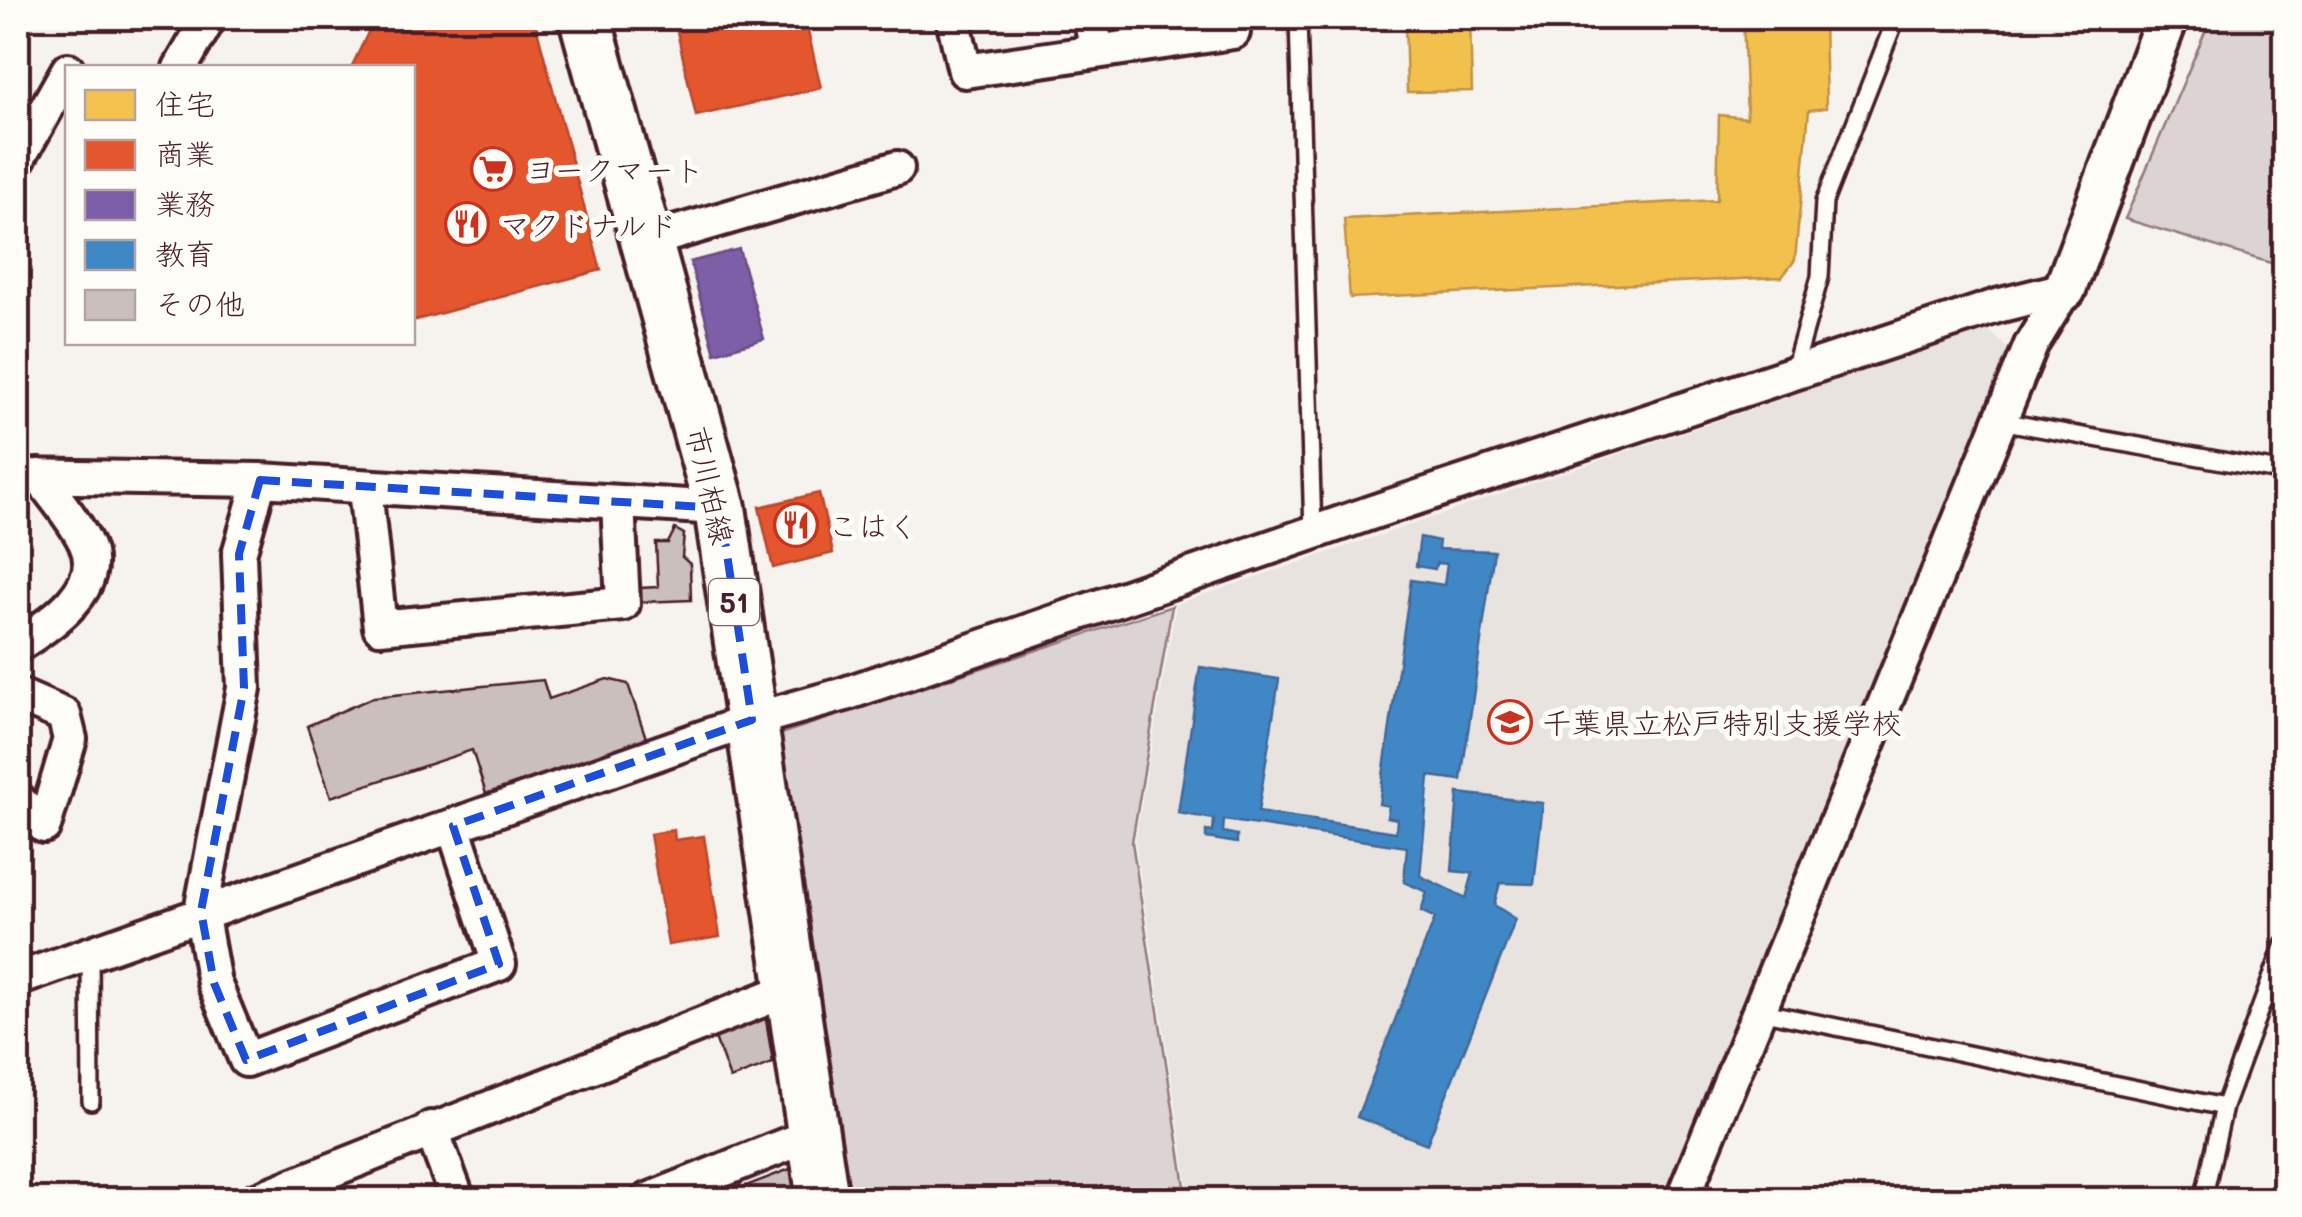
<svg xmlns="http://www.w3.org/2000/svg" width="2302" height="1217" font-family="Mali,'Klee One',sans-serif">
  <style>
    .built { fill: #e9e3e0 }
    .green { fill: #dcd4d2; stroke: #937a7e; stroke-width: 2.5 }
    .homes { fill: #f2c14e; stroke: #c09044; stroke-width: 2.5 }
    .shops { fill: #e4572e; stroke: #b6462d; stroke-width: 2.5 }
    .offices { fill: #7b5ea7; stroke: #6c4b82; stroke-width: 2.5 }
    .schools { fill: #3f88c5; stroke: #426897; stroke-width: 2.5 }
    .building { fill: #cbbfbe; stroke: #4a1f2b; stroke-width: 2.5 }
    .lines { fill: none; stroke-linecap: round; stroke-linejoin: round }
    .service-casing { stroke: #4a1f2b; stroke-width: 22 }
    .minor-casing { stroke: #4a1f2b; stroke-width: 40 }
    .tertiary-casing { stroke: #4a1f2b; stroke-width: 48 }
    .primary-casing { stroke: #4a1f2b; stroke-width: 58 }
    .service { stroke: #fdfcf7; stroke-width: 15 }
    .minor { stroke: #fdfcf7; stroke-width: 32 }
    .tertiary { stroke: #fdfcf7; stroke-width: 40 }
    .primary { stroke: #fdfcf7; stroke-width: 50 }
    .marked { fill: none; stroke: #1d4ed8; stroke-width: 8; stroke-dasharray: 20 12; stroke-linejoin: round }
    .labels { text-anchor: middle; dominant-baseline: central; stroke-width: 10; stroke-linejoin: round; paint-order: stroke }
    .shield { fill: #fdfcf7; stroke: #806168; stroke-width: 2.5 }
    .shield-label { font-size: 28px; font-weight: bold; fill: #4a1f2b }
    .poi-label { font-size: 30px; fill: #4a1f2b; stroke: #fdfcf7; text-anchor: start }
    .street-label { font-size: 30px; fill: #4a1f2b; stroke: #fdfcf7 }
  </style>
  <rect width="100%" height="100%" fill="#f6f3ef"/>
  <filter id="ink" filterUnits="userSpaceOnUse"><feTurbulence type="fractalNoise" baseFrequency=".01" numOctaves="2"/><feDisplacementMap in="SourceGraphic" scale="20" xChannelSelector="R" yChannelSelector="G"/><feConvolveMatrix kernelMatrix="1 2 1 2 8 2 1 2 1" color-interpolation-filters="sRGB"/></filter>
  <g filter="url(#ink)">
    <!-- built -->
    <path class="built" d="M 1988,329 L 2013,354 L 1670,1199 L 1190,1199 L 1135,841 L 1176,604 Z"/>
    <!-- green -->
    <path class="green" d="M 2211,18 L 2284,18 L 2284,267 L 2125,219 Z
      M 1172,606 L 1132,842 L 1187,1199 L 841,1199 L 771,737 Z"/>
    <!-- homes -->
    <path class="homes" d="M 1405,18 L 1470,18 L 1472,91 L 1407,92 Z
      M 1743,18 L 1824,18 L 1826,108 L 1809,110 L 1795,260 L 1782,277 L 1350,298 L 1344,219 L 1717,200 L 1719,115 L 1747,118 Z"/>
    <!-- shops -->
    <path class="shops" d="M 375,18 L 534,18 L 601,270 L 412,321 L 412,68 L 351,68 Z
      M 674,18 L 805,18 L 821,88 L 696,116 Z
      M 819,493 L 833,553 L 773,568 L 759,507 Z
      M 674,830 L 675,840 L 704,836 L 720,937 L 668,945 L 650,834 Z"/>
    <!-- offices -->
    <path class="offices" d="M 739,249 L 764,339 L 715,353 L 690,262 Z"/>
    <!-- schools -->
    <path class="schools" d="M 1420,537 L 1439,541 L 1438,549 L 1494,551 L 1461,780 L 1429,776 L 1420,876 L 1466,898 L 1473,873 L 1452,871 L 1458,793 L 1543,803 L 1534,884 L 1500,883 L 1494,905 L 1516,919 L 1427,1144 L 1357,1117 L 1435,918 L 1421,911 L 1427,892 L 1404,882 L 1407,847 L 1224,820 L 1223,832 L 1237,835 L 1237,843 L 1206,838 L 1206,831 L 1213,832 L 1214,819 L 1178,813 L 1200,667 L 1279,679 L 1258,812 L 1396,832 L 1397,819 L 1387,817 L 1389,806 L 1379,804 L 1411,580 L 1444,585 L 1447,564 L 1436,563 L 1435,569 L 1416,566 Z"/>
    <!-- building -->
    <path class="building" d="M 675,529 L 684,534 L 682,557 L 690,564 L 691,600 L 641,602 L 640,588 L 658,587 L 656,543 L 668,543 Z
      M 607,679 L 628,684 L 647,741 L 486,794 L 472,750 L 331,797 L 307,726 L 374,697 L 543,680 L 549,699 Z
      M 765,1014 L 773,1063 L 730,1079 L 714,1035 Z
      M 795,1167 L 800,1200 L 734,1200 L 728,1181 L 739,1177 L 741,1188 Z"/>
    <g class="lines">
      <!-- service casing -->
      <g class="service-casing">
        <path id="service" d="M 1298,18 L 1313,533
          M 1793,373 L 1820,277 L 1824,202 L 1896,18
          M 2000,421 L 2284,472
          M 90,954 L 91,1101
          M 1759,1011 L 2224,1107
          M 2203,1200 L 2224,1107 L 2284,944"/>
      </g>
      <!-- minor casing -->
      <g class="minor-casing">
        <path id="minor" d="M 953,18 L 965,71 L 1233,32 L 1233,18
          M 1090,18 L 1097,50
          M 180,68 L 209,18
          M 18,159 L 68,70
          M 647,241 L 897,168
          M 18,476 L 260,480 L 720,508
          M 260,480 L 239,554 L 244,688 L 201,911 L 214,983 L 246,1060 L 499,964 L 453,826
          M 365,489 L 380,627 L 623,604 L 618,502
          M 18,645 C 49,625 108,587 85,542 C 74,519 54,497 39,476
          M 18,695 L 64,715 L 70,739 L 44,826 L 18,800
          M 18,979 L 752,720 L 845,694 L 1373,512 L 1997,306 L 2065,289
          M 431,1128 L 458,1200
          M 256,1200 L 793,988
          M 648,1200 L 813,1134
          M 1682,1200 L 2031,345 L 2065,289"/>
      </g>
      <!-- tertiary casing -->
      <g class="tertiary-casing">
        <path id="tertiary" d="M 2065,289 L 2167,18"/>
      </g>
      <!-- primary casing -->
      <g class="primary-casing">
        <path id="primary" d="M 585,18 L 720,508 L 823,1200"/>
      </g>
      <!-- service -->
      <use href="#service" class="service"/>
      <!-- minor -->
      <use href="#minor" class="minor"/>
      <!-- tertiary -->
      <use href="#tertiary" class="tertiary"/>
      <!-- primary -->
      <use href="#primary" class="primary"/>
    </g>
  </g>
  <!-- marked area -->
  <path class="marked" d="M 260,480 L 720,508 L 752,720 L 453,826 L 499,964 L 246,1060 L 214,983 L 201,911 L 244,688 L 239,554 Z"/>
  <!-- icons -->
  <defs>
    <g id="supermarket-ring" transform="scale(2.25)"><circle r="9.5" fill="#fdfcf7" stroke="#c8321e" stroke-width="1.5"/><path d="M-6-5.5h2.5l.6 2H6L4.5 2H-2.5L-4.4-4H-6ZM-1.5 3.2a1.3 1.3 0 1 0 .1 0ZM3 3.2a1.3 1.3 0 1 0 .1 0Z" fill="#c8321e"/></g>
    <g id="restaurant-ring" transform="scale(2.25)"><circle r="9.5" fill="#fdfcf7" stroke="#c8321e" stroke-width="1.5"/><path d="M-5-6h1v4h1v-4h1v4h1v-4h1v5L-1.5 .5V6h-2V.5L-5-1ZM5-6V6H3V1.5H1.5Q1.5-4 5-6Z" fill="#c8321e"/></g>
    <g id="school-ring" transform="scale(2.25)"><circle r="9.5" fill="#fdfcf7" stroke="#c8321e" stroke-width="1.5"/><path d="M0-5L7-2L0 1L-7-2ZM-4 1L0 2.5L4 1V4Q0 6-4 4Z" fill="#c8321e"/></g>
  </defs>
  <g fill-rule="evenodd">
    <use href="#supermarket-ring" x="493" y="169"/>
    <use href="#restaurant-ring" x="467" y="224"/>
    <use href="#restaurant-ring" x="796" y="525"/>
    <use href="#school-ring" x="1510" y="722"/>
  </g>
  <g class="labels">
    <!-- shield labels -->
    <rect class="shield" x="709" y="579" width="50" height="46" rx="8"/>
    <g class="shield-label">
      <text x="734" y="602">51</text>
    </g>
    <!-- poi labels -->
    <g class="poi-label">
      <text x="526" y="169">ヨークマート</text>
      <text x="500" y="224">マクドナルド</text>
      <text x="828" y="525">こはく</text>
      <text x="1542" y="722">千葉県立松戸特別支援学校</text>
    </g>
    <!-- street labels -->
    <g class="street-label">
      <text transform="translate(711 485) rotate(77)">市川柏線</text>
    </g>
  </g>
  <!-- margin -->
  <rect width="2302" height="1217" fill="none" stroke="#fdfcf7" stroke-width="60"/>
  <rect x="30" y="30" width="2242" height="1157" fill="none" stroke="#4a1f2b" stroke-width="4" filter="url(#ink)"/>
  <!-- legend -->
  <rect x="65" y="65" width="350" height="280" fill="#fdfcf7" stroke="#b5a4a5" stroke-width="2.5"/>
  <rect x="85" y="90" width="50" height="30" fill="#f2c14e" stroke="#b5a4a5" stroke-width="2.5"/>
  <text x="155" y="115" font-size="30" fill="#4a1f2b">住宅</text>
  <rect x="85" y="140" width="50" height="30" fill="#e4572e" stroke="#b5a4a5" stroke-width="2.5"/>
  <text x="155" y="165" font-size="30" fill="#4a1f2b">商業</text>
  <rect x="85" y="190" width="50" height="30" fill="#7b5ea7" stroke="#b5a4a5" stroke-width="2.5"/>
  <text x="155" y="215" font-size="30" fill="#4a1f2b">業務</text>
  <rect x="85" y="240" width="50" height="30" fill="#3f88c5" stroke="#b5a4a5" stroke-width="2.5"/>
  <text x="155" y="265" font-size="30" fill="#4a1f2b">教育</text>
  <rect x="85" y="290" width="50" height="30" fill="#cbbfbe" stroke="#b5a4a5" stroke-width="2.5"/>
  <text x="155" y="315" font-size="30" fill="#4a1f2b">その他</text>
</svg>
